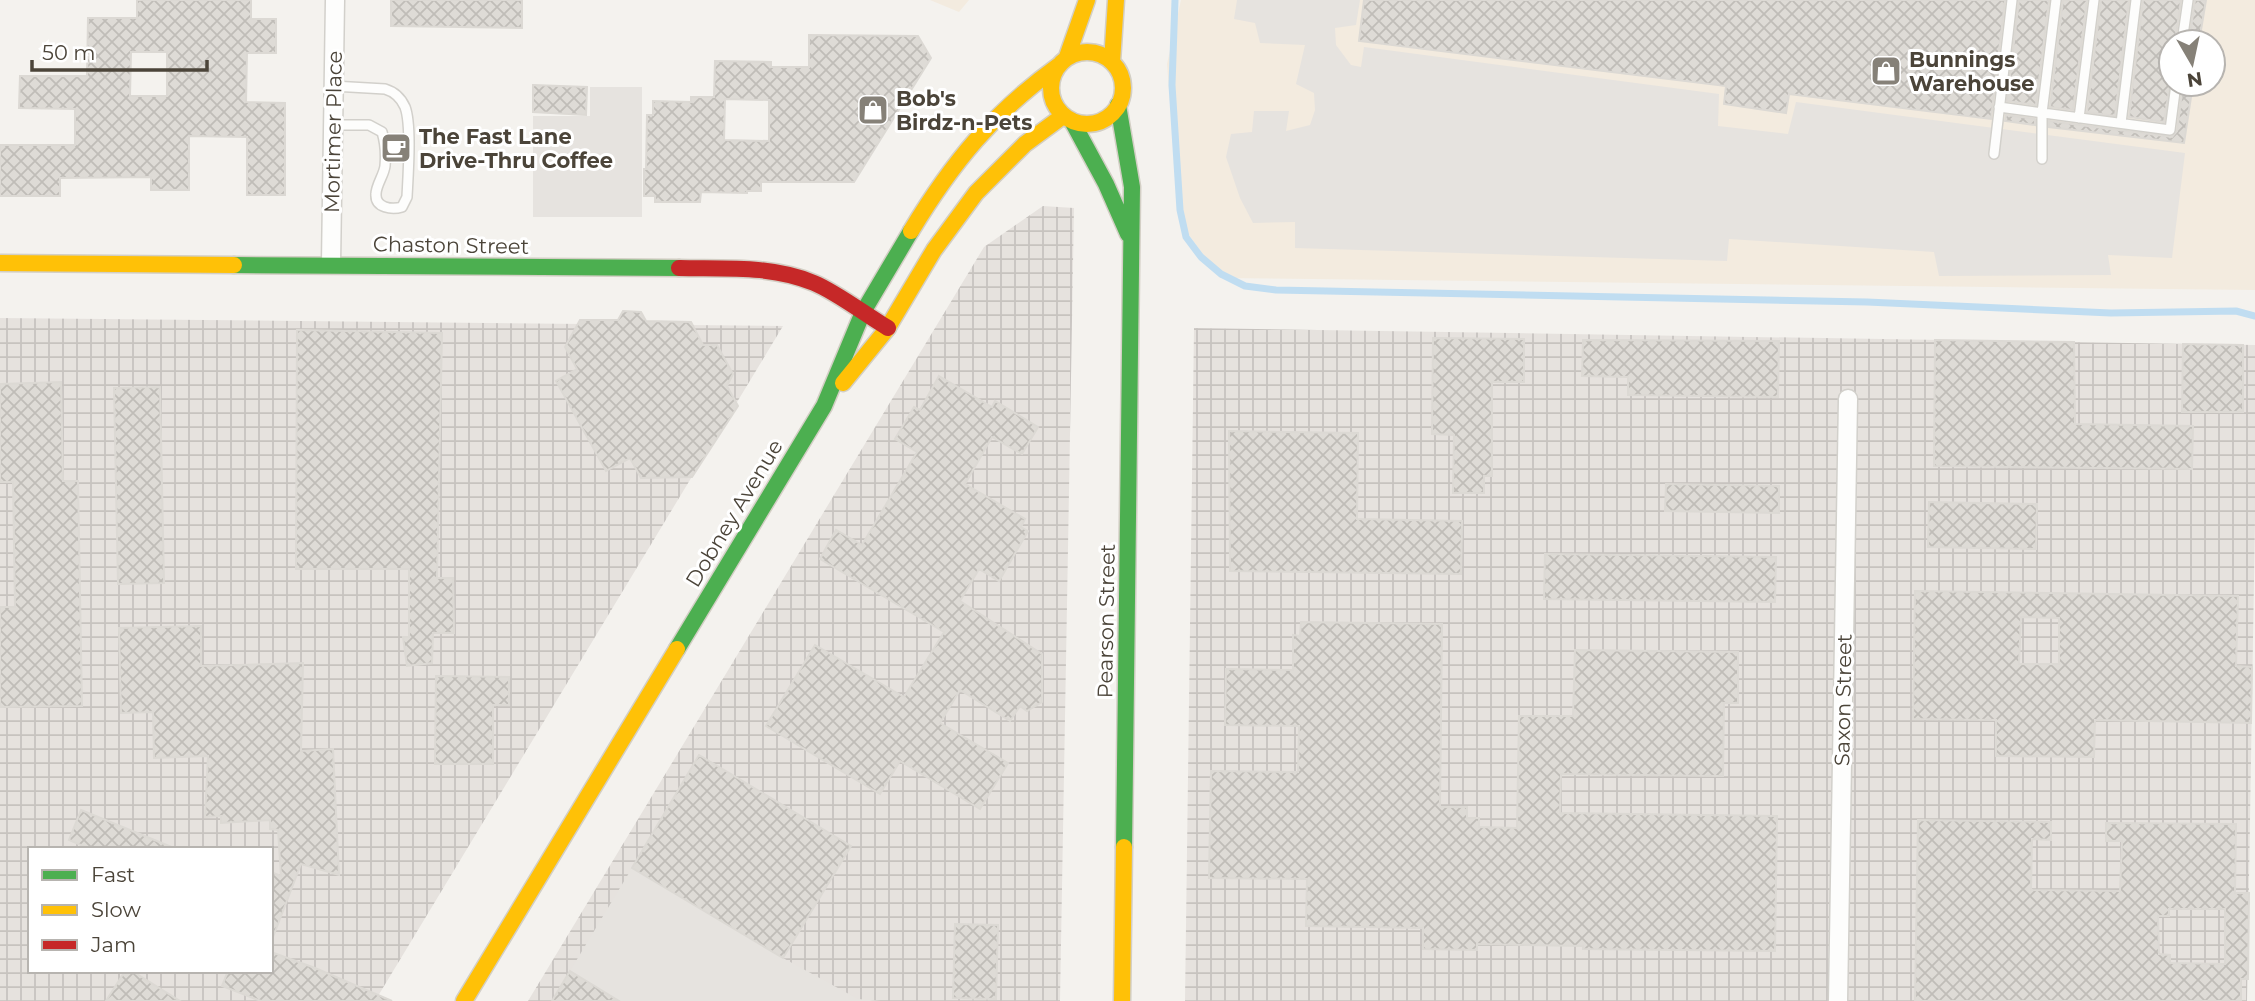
<svg xmlns="http://www.w3.org/2000/svg" width="2255" height="1001" font-family="Montserrat,sans-serif">
  <style>
    .commercial { fill: #f3ebdf; fill-rule: evenodd }
    .industrial { fill: url(#industrial-grid); fill-rule: evenodd }
    .parking { fill: #e6e3df }
    .lines { fill: none; stroke-linecap: round; stroke-linejoin: round }
    .stream { stroke: #c0ddf1; stroke-width: 7 }
    .building { fill: url(#building-cross-hatch); stroke: #dcd9d4; stroke-width: 2; fill-rule: evenodd }
    .lane-casing { stroke: #d2d0cb; stroke-width: 12 }
    .street-casing { stroke: #d2d0cb; stroke-width: 21 }
    .fast-casing { stroke: #d3cfc5; stroke-width: 19 }
    .slow-casing { stroke: #d3cfc5; stroke-width: 19 }
    .jam-casing { stroke: #d3cfc5; stroke-width: 19 }
    .lane { stroke: #fdfdfc; stroke-width: 9 }
    .street { stroke: #fdfdfc; stroke-width: 18 }
    .fast { stroke: #4caf50; stroke-width: 16 }
    .slow { stroke: #ffc107; stroke-width: 16 }
    .jam { stroke: #c62828; stroke-width: 16 }
    .labels { text-anchor: middle; dominant-baseline: central; stroke-width: 6; stroke-linejoin: round; paint-order: stroke }
    .poi-label { font-size: 21px; font-weight: bold; fill: #4b4439; stroke: #fff; text-anchor: start }
    .street-label { font-size: 21px; fill: #4b4439; stroke: #fff }
  </style>
  <defs>
    <pattern id="industrial-grid" width="8" height="8" patternUnits="userSpaceOnUse" patternTransform="scale(1.75)"><rect width="8" height="8" fill="#e6e2de"/><path d="M0 4h8M4 0v8" fill="none" stroke="#c7c3bf"/></pattern>
    <pattern id="building-cross-hatch" width="8" height="8" patternUnits="userSpaceOnUse" patternTransform="scale(1.75)"><rect width="8" height="8" fill="#dedbd6"/><path d="M0 0l8 8M0 8l8-8" fill="none" stroke="#c0bdb8"/></pattern>
  </defs>
  <rect width="100%" height="100%" fill="#f4f2ee"/>
  <!-- commercial -->
  <path class="commercial" d="M 930,0 L 969,0 L 959,12 Z
    M 1181,0 L 2255,0 L 2255,290 L 1220,278 L 1179,221 L 1167,64 ZM 2171,42 L 2213,42 L 2213,84 L 2171,84 Z"/>
  <!-- industrial -->
  <path class="industrial" d="M 1043,206 L 1074,208 L 1060,1001 L 528,1001 L 984,247 Z
    M 0,318 L 783,326 L 375,1001 L 0,1001 ZM 30,849 L 271,849 L 271,971 L 30,971 Z
    M 1194,328 L 2255,345 L 2255,519 L 2247,1001 L 1185,1001 Z"/>
  <!-- parking -->
  <path class="parking" d="M 1237,0 L 1360,0 L 1356,25 L 1335,28 L 1336,45 L 1351,65 L 1361,67 L 1364,47 L 1719,94 L 1718,126 L 1788,134 L 1796,102 L 2185,153 L 2172,258 L 2108,255 L 2111,275 L 1939,276 L 1934,252 L 1729,239 L 1727,261 L 1295,248 L 1295,222 L 1253,223 L 1240,198 L 1226,157 L 1231,134 L 1252,132 L 1254,111 L 1289,111 L 1286,131 L 1310,125 L 1315,110 L 1314,93 L 1296,84 L 1305,45 L 1260,43 L 1255,23 L 1234,19 Z
    M 590,87 L 642,87 L 642,217 L 533,217 L 533,116 L 590,116 Z
    M 632,868 L 783,958 L 858,999 L 881,1001 L 619,1001 L 570,971 Z"/>
  <g class="lines">
    <!-- stream -->
    <path class="stream" d="M 1175,0 L 1172,85 L 1180,210 L 1186,237 L 1201,257 L 1221,274 L 1245,286 L 1276,290 L 1867,302 L 2111,313 L 2236,311 L 2255,316"/>
  </g>
  <!-- building -->
  <path class="building" d="M 137,0 L 251,0 L 251,19 L 276,19 L 276,53 L 247,53 L 246,102 L 285,103 L 285,195 L 247,195 L 247,137 L 189,136 L 189,190 L 151,190 L 151,177 L 60,178 L 60,196 L 0,196 L 0,145 L 75,145 L 75,109 L 19,108 L 20,76 L 87,76 L 88,18 L 137,18 ZM 131,52 L 167,52 L 167,96 L 130,96 Z
    M 391,0 L 522,0 L 522,28 L 391,26 Z
    M 1364,0 L 2005,0 L 1991,119 L 1789,94 L 1786,113 L 1724,104 L 1726,86 L 1359,41 Z
    M 2019,0 L 2049,0 L 2036,105 L 2007,101 Z
    M 2063,0 L 2087,0 L 2073,110 L 2050,107 Z
    M 2101,0 L 2129,0 L 2115,116 L 2087,112 Z
    M 2143,0 L 2181,0 L 2175,42 L 2171,42 L 2171,79 L 2164,122 L 2129,117 Z
    M 2195,0 L 2206,0 L 2199,42 L 2189,42 Z
    M 809,35 L 918,36 L 931,58 L 854,182 L 761,182 L 761,191 L 747,191 L 747,193 L 701,192 L 700,202 L 655,202 L 655,196 L 644,196 L 644,169 L 646,169 L 647,115 L 653,115 L 653,101 L 691,102 L 691,97 L 714,97 L 715,61 L 771,62 L 771,67 L 809,67 ZM 725,99 L 769,100 L 769,141 L 724,140 Z
    M 2183,84 L 2193,84 L 2184,143 L 2049,127 L 2049,121 L 2172,137 L 2177,131 Z
    M 533,85 L 587,87 L 586,115 L 533,112 Z
    M 2006,115 L 2035,119 L 2035,125 L 2005,121 Z
    M 623,311 L 641,312 L 646,321 L 691,322 L 703,345 L 717,345 L 733,374 L 727,386 L 738,406 L 692,477 L 641,478 L 630,458 L 606,471 L 556,381 L 577,369 L 565,347 L 580,320 L 618,320 Z
    M 297,330 L 442,333 L 437,578 L 453,578 L 454,633 L 433,633 L 432,663 L 407,666 L 403,637 L 409,637 L 409,569 L 296,569 Z
    M 1433,338 L 1524,339 L 1524,382 L 1492,382 L 1492,476 L 1484,476 L 1484,493 L 1453,493 L 1454,435 L 1432,434 Z
    M 1583,340 L 1779,341 L 1778,397 L 1628,395 L 1628,377 L 1582,376 Z
    M 1935,340 L 2074,342 L 2075,424 L 2193,426 L 2192,469 L 1934,466 Z
    M 2183,344 L 2243,345 L 2243,412 L 2182,412 Z
    M 939,376 L 992,407 L 995,401 L 1038,427 L 1022,454 L 992,437 L 965,484 L 1025,519 L 1021,527 L 1028,531 L 999,581 L 979,569 L 960,601 L 1042,654 L 1042,702 L 1027,711 L 1020,706 L 1010,721 L 960,690 L 940,723 L 1008,763 L 980,809 L 900,761 L 880,794 L 766,726 L 815,645 L 904,697 L 944,632 L 820,559 L 836,530 L 862,545 L 917,452 L 895,439 L 914,407 L 920,410 Z
    M 61,382 L 63,481 L 78,481 L 82,706 L 0,707 L 0,607 L 15,607 L 13,482 L 0,482 L 0,384 Z
    M 160,387 L 164,583 L 118,584 L 114,388 Z
    M 1229,431 L 1358,433 L 1357,519 L 1462,521 L 1461,574 L 1230,571 Z
    M 1666,484 L 1779,486 L 1779,513 L 1665,511 Z
    M 1929,502 L 2037,504 L 2036,549 L 1928,547 Z
    M 1545,554 L 1776,557 L 1775,602 L 1544,599 Z
    M 1915,591 L 2238,596 L 2236,666 L 2252,667 L 2251,723 L 2095,720 L 2094,757 L 1996,756 L 1996,720 L 1913,719 ZM 2021,617 L 2059,618 L 2059,664 L 2019,664 Z
    M 1301,622 L 1442,624 L 1440,807 L 1467,807 L 1467,818 L 1479,818 L 1479,827 L 1517,828 L 1519,716 L 1573,716 L 1575,650 L 1738,652 L 1738,703 L 1724,703 L 1723,776 L 1561,774 L 1560,813 L 1777,816 L 1775,951 L 1583,949 L 1583,946 L 1477,944 L 1477,950 L 1423,949 L 1423,928 L 1306,926 L 1307,879 L 1209,878 L 1211,771 L 1298,772 L 1299,726 L 1225,725 L 1226,669 L 1293,670 L 1293,635 L 1300,636 Z
    M 201,626 L 201,666 L 303,663 L 301,751 L 333,749 L 339,875 L 301,864 L 273,937 L 271,872 L 281,876 L 278,830 L 270,829 L 270,820 L 221,823 L 221,816 L 205,817 L 208,756 L 154,758 L 153,712 L 121,713 L 119,628 Z
    M 436,676 L 509,677 L 509,705 L 493,705 L 493,764 L 435,764 Z
    M 699,755 L 851,846 L 783,958 L 632,868 Z
    M 81,810 L 174,848 L 174,849 L 90,849 L 69,840 Z
    M 1918,820 L 2051,822 L 2051,840 L 2032,839 L 2031,890 L 2120,891 L 2122,841 L 2106,841 L 2106,823 L 2236,824 L 2235,893 L 2249,893 L 2248,979 L 2241,979 L 2241,1001 L 1915,1001 ZM 2169,909 L 2225,909 L 2225,964 L 2170,963 L 2170,955 L 2159,954 L 2158,916 L 2169,916 Z
    M 955,924 L 998,925 L 996,999 L 953,998 Z
    M 271,952 L 315,968 L 392,1001 L 261,1001 L 222,986 L 228,971 L 271,971 Z
    M 125,971 L 132,971 L 180,1001 L 106,1001 Z
    M 570,971 L 619,1001 L 552,1001 Z"/>
  <g class="lines">
    <!-- lane casing -->
    <g class="lane-casing">
      <path id="lane" d="M 2182,42 L 2188,0
        M 1999,107 L 2170,130 L 2176,84
        M 2079,118 L 2094,0
        M 2121,123 L 2136,0
        M 333,125 L 369,125 L 382,132 C 385,142 386,155 385,166 C 384,175 376,185 376,194 C 375,208 392,210 402,207 L 407,197 C 408,176 412,125 405,107 C 401,98 395,92 385,89 L 333,86
        M 1994,154 L 2012,0
        M 2042,159 L 2042,113 L 2056,0"/>
    </g>
    <!-- street casing -->
    <g class="street-casing">
      <path id="street" d="M 331,264 L 335,0
        M 1838,1001 L 1848,399"/>
    </g>
    <!-- fast casing -->
    <g class="fast-casing">
      <path id="fast" d="M 1118,105 L 1132,187 L 1124,847
        M 1072,121 L 1106,184 L 1128,234
        M 234,265 L 679,268
        M 677,649 L 824,406 L 863,312 L 911,231"/>
    </g>
    <!-- slow casing -->
    <g class="slow-casing">
      <path id="slow" d="M1051 88a36 36 0 1 1 72 0a36 36 0 1 1-72 0Z
        M 1067,57 L 1087,0
        M 1112,62 L 1116,0
        M 911,231 C 952,163 993,113 1058,66
        M 0,263 L 234,265
        M 843,383 L 887,329 L 934,250 L 976,193 L 1025,144 L 1063,116
        M 464,1001 L 677,649
        M 1122,1001 L 1124,847"/>
    </g>
    <!-- jam casing -->
    <g class="jam-casing">
      <path id="jam" d="M 679,268 C 723,269 772,265 814,283 C 836,292 866,315 888,328"/>
    </g>
    <!-- lane -->
    <use href="#lane" class="lane"/>
    <!-- street -->
    <use href="#street" class="street"/>
    <!-- fast -->
    <use href="#fast" class="fast"/>
    <!-- slow -->
    <use href="#slow" class="slow"/>
    <!-- jam -->
    <use href="#jam" class="jam"/>
  </g>
  <!-- icons -->
  <defs>
    <g id="shop-square" transform="scale(1.575)"><rect x="-9" y="-9" width="18" height="18" rx="4" fill="#868178" stroke="#fff"/><path d="M-5-2.5h2.3a2.7 3.5 0 0 1 5.4 0H5L5.5 6h-11ZM-1.5-2.5h3a1.5 2.3 0 0 0-3 0Z" fill="#fff"/></g>
    <g id="cafe-square" transform="scale(1.575)"><rect x="-9" y="-9" width="18" height="18" rx="4" fill="#868178" stroke="#fff"/><path d="M-5.5-4.5H6V0H3Q3 3.5 0 3.5H-2.5Q-5.5 3.5-5.5 0ZM3-3.2v2h1.7v-2ZM-6 4.5H4V6H-6Z" fill="#fff"/></g>
  </defs>
  <g fill-rule="evenodd">
    <use href="#shop-square" x="1886" y="71"/>
    <use href="#shop-square" x="873" y="110"/>
    <use href="#cafe-square" x="396" y="148"/>
  </g>
  <g class="labels">
    <!-- poi labels -->
    <g class="poi-label">
      <text x="1909" y="59">Bunnings<tspan x="1909" dy="24">Warehouse</tspan></text>
      <text x="896" y="98">Bob's<tspan x="896" dy="24">Birdz-n-Pets</tspan></text>
      <text x="419" y="136">The Fast Lane<tspan x="419" dy="24">Drive-Thru Coffee</tspan></text>
    </g>
    <!-- street labels -->
    <g class="street-label">
      <text transform="translate(333 132) rotate(-89)">Mortimer Place</text>
      <text transform="translate(451 245) rotate(1)">Chaston Street</text>
      <text transform="translate(734 513) rotate(-59)">Dobney Avenue</text>
      <text transform="translate(1106 621) rotate(-89)">Pearson Street</text>
      <text transform="translate(1843 700) rotate(-89)">Saxon Street</text>
    </g>
  </g>
  <!-- legend -->
  <rect x="28" y="847" width="245" height="126" fill="#ffffff" stroke="#b7b4b0" stroke-width="2"/>
  <rect x="42" y="870" width="35" height="10" fill="#4caf50" stroke="#b7b4b0" stroke-width="2"/>
  <text x="91" y="882" font-size="21" fill="#4b4439">Fast</text>
  <rect x="42" y="905" width="35" height="10" fill="#ffc107" stroke="#b7b4b0" stroke-width="2"/>
  <text x="91" y="917" font-size="21" fill="#4b4439">Slow</text>
  <rect x="42" y="940" width="35" height="10" fill="#c62828" stroke="#b7b4b0" stroke-width="2"/>
  <text x="91" y="952" font-size="21" fill="#4b4439">Jam</text>
  <!-- north arrow -->
  <g transform="translate(2192 63) rotate(171)"><circle r="33" fill="#ffffff" stroke="#b7b4b0" stroke-width="2"/>
  <path d="M0-5L12 26L0 18L-12 26Z" fill="#868178"/>
  <text y="-10" font-size="19" font-weight="bold" text-anchor="middle" fill="#4b4439">N</text>
  </g>
  <!-- scale -->
  <path d="M32 60v10h175v-10" fill="none" stroke="#4b4439" stroke-width="3.5"/>
  <text x="42" y="60" font-size="21" fill="#4b4439" stroke="#ffffff" stroke-width="5" paint-order="stroke">50 m</text>
</svg>
